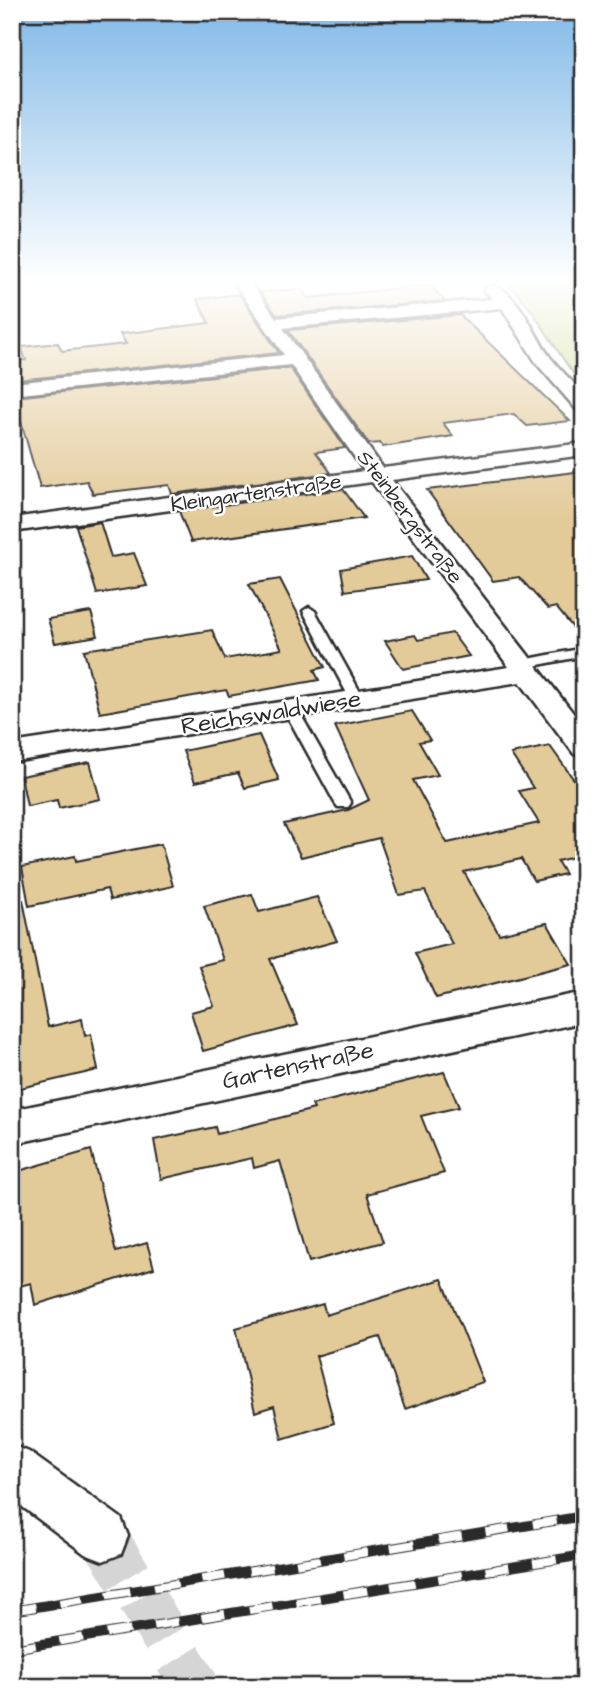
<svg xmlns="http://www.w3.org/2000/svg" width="596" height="1699" font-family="'Architects Daughter',sans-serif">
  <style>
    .green { fill: #c7d78c; stroke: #79815c; stroke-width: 2 }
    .building { fill: #e3ca99; stroke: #2b2b2b; stroke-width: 2 }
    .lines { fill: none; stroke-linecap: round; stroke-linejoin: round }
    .minor-tunnel { stroke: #d5d5d5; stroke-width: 48; stroke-dasharray: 48 24; stroke-linecap: butt }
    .service-casing { stroke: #2b2b2b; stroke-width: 5 }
    .minor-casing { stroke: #2b2b2b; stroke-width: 5 }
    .service { fill: #fff; fill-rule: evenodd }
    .minor { fill: #fff; fill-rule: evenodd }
    .rail-casing { stroke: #2b2b2b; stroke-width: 10 }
    .rail { stroke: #fff; stroke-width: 8; stroke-dasharray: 24; stroke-linecap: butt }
    .labels { text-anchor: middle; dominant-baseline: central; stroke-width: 5; stroke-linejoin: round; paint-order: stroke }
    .far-street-label { font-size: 21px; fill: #2b2b2b; stroke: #fff }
    .street-label { font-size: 24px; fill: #2b2b2b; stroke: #fff }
  </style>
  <rect width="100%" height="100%" fill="#fff"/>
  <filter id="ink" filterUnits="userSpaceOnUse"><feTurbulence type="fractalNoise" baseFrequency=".0143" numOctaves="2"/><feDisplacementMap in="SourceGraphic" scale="14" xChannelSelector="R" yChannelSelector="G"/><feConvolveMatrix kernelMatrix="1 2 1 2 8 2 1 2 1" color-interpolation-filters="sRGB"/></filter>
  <g filter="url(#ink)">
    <!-- green -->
    <path class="green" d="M 506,282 L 584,282 L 584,387 C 555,353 539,312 506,282 Z"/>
    <!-- building -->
    <path class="building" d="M 429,285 L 445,301 L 277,315 L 260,292 L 301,289 L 308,298 Z
      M 239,294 L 279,353 L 17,380 L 12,361 L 26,360 L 21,347 L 58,343 L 62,351 L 126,344 L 120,334 L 209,323 L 197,299 Z
      M 460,315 L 570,421 L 527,426 L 514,414 L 443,423 L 453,436 L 383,447 L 380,443 L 369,444 L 288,330 Z
      M 290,368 L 345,448 L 316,452 L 331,473 L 172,494 L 169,485 L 93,494 L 87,481 L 40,488 L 14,397 Z
      M 584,471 L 584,641 L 556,607 L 548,609 L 519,577 L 493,581 L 427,490 Z
      M 343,489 L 364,518 L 191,542 L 179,511 Z
      M 100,522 L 111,557 L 134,553 L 147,586 L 97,594 L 76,526 Z
      M 412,556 L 426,580 L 345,591 L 341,569 Z
      M 280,579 L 325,667 L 314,670 L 319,680 L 229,696 L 226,690 L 100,713 L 84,650 L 212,630 L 225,659 L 282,649 L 249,584 Z
      M 91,612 L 98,636 L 55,643 L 48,619 Z
      M 452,633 L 469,656 L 403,669 L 385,641 L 415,635 L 418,640 Z
      M 412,711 L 430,740 L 419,742 L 438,775 L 413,780 L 447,843 L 539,823 L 519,791 L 533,788 L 511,754 L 550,746 L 584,794 L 584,855 L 557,861 L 565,874 L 534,881 L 521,859 L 464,872 L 499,934 L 547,923 L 571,964 L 436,998 L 415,953 L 452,944 L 425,891 L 399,895 L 379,838 L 301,857 L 284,824 L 348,810 L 369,800 L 335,726 Z
      M 259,735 L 279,780 L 245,788 L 238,773 L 195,782 L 183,751 Z
      M 90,762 L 100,799 L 59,808 L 57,800 L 27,806 L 21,776 Z
      M 161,844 L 173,886 L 110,900 L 107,889 L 29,906 L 22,867 L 75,856 L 76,861 Z
      M 252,894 L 259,912 L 317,897 L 337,941 L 270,959 L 298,1025 L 203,1051 L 191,1012 L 214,1006 L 199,966 L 223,960 L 204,906 Z
      M 23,900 L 48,1027 L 82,1019 L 85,1036 L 91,1034 L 98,1070 L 12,1090 L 12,901 Z
      M 444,1072 L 459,1107 L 421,1116 L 444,1173 L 367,1194 L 383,1242 L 309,1262 L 280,1161 L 254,1168 L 252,1158 L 161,1179 L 154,1140 L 215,1127 L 217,1134 L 314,1109 L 312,1105 Z
      M 91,1150 L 116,1252 L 147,1243 L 154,1268 L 35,1305 L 31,1283 L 12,1288 L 12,1173 Z
      M 442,1279 L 483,1382 L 405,1409 L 380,1337 L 316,1356 L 334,1423 L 282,1439 L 274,1406 L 255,1412 L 236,1328 L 323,1304 L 326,1315 Z"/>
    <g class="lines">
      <!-- minor-tunnel -->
      <path class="minor-tunnel" d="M 103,1536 L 196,1687"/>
      <!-- service casing -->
      <g class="service-casing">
        <path id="service" d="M 309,607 L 315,611 L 364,699 L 362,702 L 352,702 L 350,699 L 303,611 Z
          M 584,648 L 584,656 L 523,668 L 516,664 L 523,660 Z
          M 291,706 L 298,710 L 351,803 L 348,807 L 338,807 L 335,803 L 284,710 Z"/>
      </g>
      <!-- minor casing -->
      <g class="minor-casing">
        <path id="minor" d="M 234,282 L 250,282 L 276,318 L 493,299 L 484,290 L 492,285 C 520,292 534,336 550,357 C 560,370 573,382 584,394 L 584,412 L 577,410 L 537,364 L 502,308 L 283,328 L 383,468 L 584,443 L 584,455 L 392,480 L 584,727 L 584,756 L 574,754 L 520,682 L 12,762 L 12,743 L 509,667 L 372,482 L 12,532 L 12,518 L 364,471 L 291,365 L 12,395 L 12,383 L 284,355 Z
          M 584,992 L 584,1022 L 12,1144 L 12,1110 Z
          M 12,1445 L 29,1452 L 121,1518 L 128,1536 L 121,1554 L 103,1561 L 85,1554 L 12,1499 Z"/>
      </g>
      <!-- service -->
      <use href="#service" class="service"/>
      <!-- minor -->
      <use href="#minor" class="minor"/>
      <!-- rail casing -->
      <g class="rail-casing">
        <path id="rail" d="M 12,1611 L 584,1516
          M 12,1649 L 584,1555"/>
      </g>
      <!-- rail -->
      <use href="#rail" class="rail"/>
    </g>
  </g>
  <!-- sky -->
  <linearGradient id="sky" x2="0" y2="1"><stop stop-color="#81b9e7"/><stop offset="0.54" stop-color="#fff"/><stop offset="1" stop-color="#fff" stop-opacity="0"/></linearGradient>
  <rect width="596" height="520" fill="url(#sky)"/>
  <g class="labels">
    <!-- far-street labels -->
    <g class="far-street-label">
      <text transform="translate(256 493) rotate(-8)">Kleingartenstraße</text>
      <text transform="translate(410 517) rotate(53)">Steinbergstraße</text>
    </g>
    <!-- street labels -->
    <g class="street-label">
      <text transform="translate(271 713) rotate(-9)">Reichswaldwiese</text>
      <text transform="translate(298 1066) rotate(-12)">Gartenstraße</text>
    </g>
  </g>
  <!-- margin -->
  <rect width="596" height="1699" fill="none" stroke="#fff" stroke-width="42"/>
  <rect x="21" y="21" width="554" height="1657" fill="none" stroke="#2b2b2b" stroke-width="2.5" filter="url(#ink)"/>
</svg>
